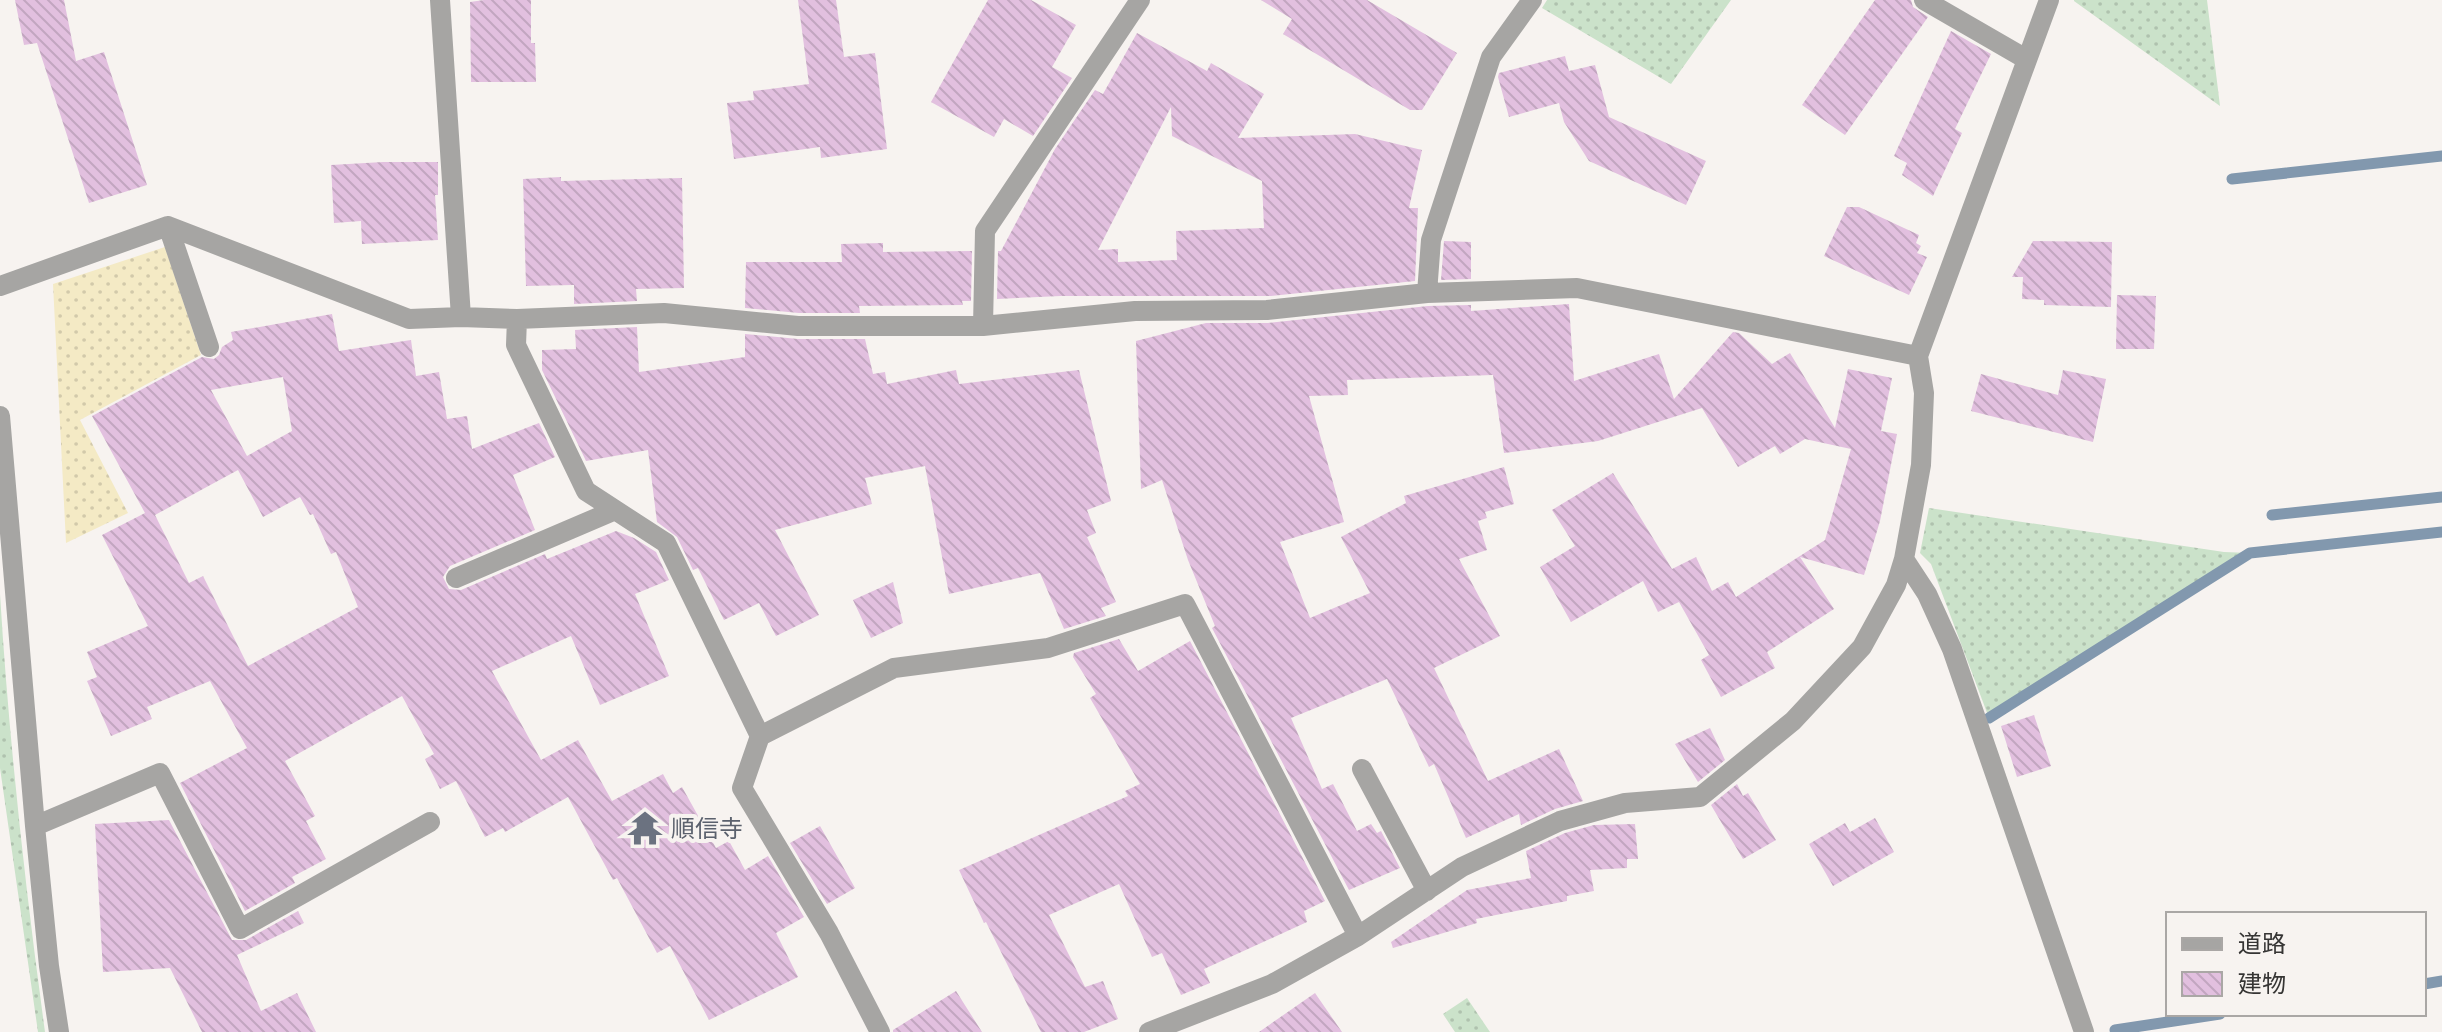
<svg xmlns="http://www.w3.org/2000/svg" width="2442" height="1032" font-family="Figtree,'Noto Sans JP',sans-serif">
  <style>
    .grass { fill: url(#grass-dots) }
    .sand { fill: url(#sand-dots) }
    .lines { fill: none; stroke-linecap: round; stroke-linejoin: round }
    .stream { stroke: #8298ae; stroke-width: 11 }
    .building { fill: url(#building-back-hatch); fill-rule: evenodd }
    .street { stroke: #a6a5a3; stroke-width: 20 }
    .labels { text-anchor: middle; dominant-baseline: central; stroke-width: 8; stroke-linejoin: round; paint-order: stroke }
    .worship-label { font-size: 24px; fill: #5b616d; stroke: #f7f3f0; text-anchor: start }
  </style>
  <defs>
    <pattern id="grass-dots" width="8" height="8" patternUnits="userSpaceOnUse" patternTransform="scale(2)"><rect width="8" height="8" fill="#cbe2ca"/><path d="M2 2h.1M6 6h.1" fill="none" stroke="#afc2ae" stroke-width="1.8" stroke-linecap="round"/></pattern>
    <pattern id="sand-dots" width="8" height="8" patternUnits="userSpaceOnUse" patternTransform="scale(2)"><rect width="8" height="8" fill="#f4eac5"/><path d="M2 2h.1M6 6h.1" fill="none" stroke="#d2c9aa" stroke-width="1.8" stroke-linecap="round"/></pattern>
    <pattern id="building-back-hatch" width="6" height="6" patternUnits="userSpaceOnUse" patternTransform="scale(2)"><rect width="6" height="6" fill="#e2c0df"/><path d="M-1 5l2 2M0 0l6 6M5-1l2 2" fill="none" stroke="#c2a6c0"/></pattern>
  </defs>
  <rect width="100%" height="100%" fill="#f7f3f0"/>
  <!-- grass -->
  <path class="grass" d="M 1547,0 L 1731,0 L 1671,84 L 1542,8 Z
    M 2207,0 L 2220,106 L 2074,1 L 2074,0 Z
    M 1929,508 L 2224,552 L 2250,553 L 1989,718 L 1931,564 L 1920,553 Z
    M 0,594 C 9,741 25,886 45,1032 L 38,1032 L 0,768 Z
    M 1467,998 L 1490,1032 L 1455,1032 L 1443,1014 Z"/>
  <!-- sand -->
  <path class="sand" d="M 165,247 L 201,355 L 80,420 L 128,513 L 66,543 L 53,284 Z"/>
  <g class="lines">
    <!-- stream -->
    <path class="stream" d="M 2232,179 L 2442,156
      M 2272,515 L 2442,497
      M 1989,718 L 2250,553 L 2442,532
      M 2424,984 L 2442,981
      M 2115,1030 L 2220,1014"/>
  </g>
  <!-- building -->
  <path class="building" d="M 15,0 L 64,0 L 76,61 L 104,52 L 147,185 L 89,203 L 37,43 L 24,45 Z
    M 484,0 L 531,0 L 531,43 L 535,43 L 536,82 L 471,82 L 470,2 Z
    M 798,0 L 836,0 L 844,57 L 875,53 L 887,149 L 821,158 L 820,147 L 734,159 L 727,103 L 754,100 L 753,91 L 809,84 Z
    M 988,0 L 1031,0 L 1076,25 L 1052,67 L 1072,78 L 1033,136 L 1004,119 L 994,137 L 931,102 Z
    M 1261,0 L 1367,0 L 1457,53 L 1422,110 L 1410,110 L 1283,34 L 1292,19 Z
    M 1875,0 L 1911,0 L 1913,7 L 1928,17 L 1845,135 L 1802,105 Z
    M 1951,31 L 1991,54 L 1955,129 L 1962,133 L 1933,196 L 1902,175 L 1907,163 L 1894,156 Z
    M 1137,33 L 1207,71 L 1211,63 L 1264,94 L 1238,138 L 1355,134 L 1422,150 L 1409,208 L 1418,208 L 1415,281 L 1271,296 L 1061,296 L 997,299 L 998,251 L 1001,251 L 1055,149 L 1095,90 L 1103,94 ZM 1171,107 L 1172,136 L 1262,181 L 1264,228 L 1176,231 L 1177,260 L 1118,262 L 1118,249 L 1098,250 Z
    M 1565,56 L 1569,71 L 1595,65 L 1609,117 L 1706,161 L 1686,205 L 1589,161 L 1564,122 L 1559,103 L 1509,117 L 1498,77 L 1499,73 Z
    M 383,162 L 438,162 L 438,195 L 435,195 L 438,240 L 362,244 L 361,221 L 334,223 L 331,165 Z
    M 561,177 L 561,181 L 682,178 L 684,288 L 636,289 L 637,301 L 574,304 L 574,285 L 526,286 L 523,179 Z
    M 1847,207 L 1859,207 L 1919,235 L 1916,243 L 1921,246 L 1917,253 L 1927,257 L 1909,295 L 1824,256 Z
    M 1444,241 L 1471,242 L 1471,279 L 1441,280 Z
    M 2033,241 L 2112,242 L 2111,307 L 2044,305 L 2044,300 L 2022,299 L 2023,277 L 2012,277 Z
    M 883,243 L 883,252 L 972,251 L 971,301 L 962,301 L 963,305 L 859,306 L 860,313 L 799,313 L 745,308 L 746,262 L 842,262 L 841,244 Z
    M 2117,295 L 2156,296 L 2154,349 L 2116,349 Z
    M 1569,304 L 1574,381 L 1659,354 L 1674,399 L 1733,332 L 1739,333 L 1772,364 L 1790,353 L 1835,428 L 1848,369 L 1892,378 L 1881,431 L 1897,434 L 1880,521 L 1864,575 L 1800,557 L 1834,609 L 1767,652 L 1775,668 L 1721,697 L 1701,660 L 1709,655 L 1679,602 L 1658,612 L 1643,581 L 1571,622 L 1540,567 L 1575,546 L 1552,510 L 1613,473 L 1672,569 L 1696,557 L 1712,591 L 1728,582 L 1736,597 L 1825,540 L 1851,449 L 1805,439 L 1780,454 L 1775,446 L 1738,467 L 1702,408 L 1598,441 L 1504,453 L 1493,375 L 1347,380 L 1348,395 L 1309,396 L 1344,522 L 1280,542 L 1310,618 L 1370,593 L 1341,537 L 1406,503 L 1404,496 L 1504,467 L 1514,504 L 1485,512 L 1487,518 L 1478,521 L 1487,550 L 1459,559 L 1500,636 L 1434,668 L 1488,781 L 1559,749 L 1583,801 L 1555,809 L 1521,825 L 1519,814 L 1466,838 L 1434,764 L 1429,767 L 1387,679 L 1291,718 L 1322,789 L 1333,784 L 1357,831 L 1371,824 L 1377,833 L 1381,831 L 1400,868 L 1349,890 L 1212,628 L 1215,626 L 1188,560 L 1162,480 L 1141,489 L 1136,341 L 1206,323 L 1268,323 L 1428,306 L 1471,305 L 1471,311 Z
    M 332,314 L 339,351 L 411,340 L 416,376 L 439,372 L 447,419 L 467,416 L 472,449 L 539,423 L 555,457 L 513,475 L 535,530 L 450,566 L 443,577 L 449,589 L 461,590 L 545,554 L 547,559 L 616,531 L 634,538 L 656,552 L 669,580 L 635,594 L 669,676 L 600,705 L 571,636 L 492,671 L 541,760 L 578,740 L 612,801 L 663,774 L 673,793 L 682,787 L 716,848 L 729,841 L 745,870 L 768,856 L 804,917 L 776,933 L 798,977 L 709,1020 L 670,946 L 657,953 L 617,878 L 613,880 L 568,797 L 505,832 L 503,828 L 485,837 L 456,781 L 440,789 L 425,759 L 434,754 L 402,696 L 285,761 L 315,816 L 306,821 L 326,859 L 292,877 L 295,883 L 245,911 L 180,783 L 247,748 L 210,681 L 147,707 L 152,719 L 111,736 L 87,681 L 97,677 L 87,652 L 148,626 L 102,535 L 145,513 L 92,416 L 202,357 L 214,359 L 219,355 L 222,347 L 233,340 L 231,332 ZM 283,377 L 292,431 L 247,456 L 211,390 ZM 238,470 L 263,517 L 300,497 L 310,515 L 313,514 L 331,554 L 336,552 L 358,607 L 248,666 L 203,576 L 189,583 L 155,515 Z
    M 637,327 L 639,372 L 745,357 L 745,334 L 798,339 L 865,339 L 873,374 L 885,372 L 887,384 L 956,370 L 959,384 L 1079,370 L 1111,501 L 1087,510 L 1096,533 L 1087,537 L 1116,602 L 1101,608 L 1106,616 L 1064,629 L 1040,573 L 949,594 L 925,466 L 865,478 L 872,504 L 775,530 L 819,615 L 776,636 L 759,603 L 724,620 L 698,568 L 693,570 L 677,537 L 657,522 L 648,450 L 586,461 L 542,370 L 542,350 L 576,349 L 575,330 Z
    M 2063,370 L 2106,379 L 2093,442 L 1971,411 L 1981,374 L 2058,395 Z
    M 893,582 L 903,623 L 871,638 L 853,600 Z
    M 1119,639 L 1138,671 L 1190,641 L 1325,901 L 1304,911 L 1307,922 L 1204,969 L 1210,983 L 1181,995 L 1162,953 L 1152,957 L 1119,884 L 1049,915 L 1085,987 L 1103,981 L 1118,1019 L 1084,1032 L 1041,1032 L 986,922 L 984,923 L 959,870 L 1128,796 L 1125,791 L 1140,784 L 1090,698 L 1096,694 L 1073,657 L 1074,653 Z
    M 2034,715 L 2051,766 L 2017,777 L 2001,726 Z
    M 1710,728 L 1725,760 L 1698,782 L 1675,744 Z
    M 1737,784 L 1743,796 L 1748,793 L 1776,840 L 1743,859 L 1711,805 Z
    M 1875,818 L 1894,852 L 1833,886 L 1809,844 L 1845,823 L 1850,832 Z
    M 169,820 L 232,940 L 246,940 L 298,911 L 304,923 L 237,955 L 261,1011 L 297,993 L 316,1032 L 202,1032 L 170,968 L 103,972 L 95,824 Z
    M 1635,824 L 1638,859 L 1627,859 L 1627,868 L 1590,870 L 1594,891 L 1567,896 L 1567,901 L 1476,919 L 1477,923 L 1393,948 L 1391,942 L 1467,890 L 1531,878 L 1526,851 L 1565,833 L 1594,825 Z
    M 820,826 L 855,888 L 827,904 L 790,843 Z
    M 956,991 L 982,1032 L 893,1032 L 893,1030 Z
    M 1315,993 L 1342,1032 L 1259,1032 Z"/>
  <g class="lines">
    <!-- street -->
    <path class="street" d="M 440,0 L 461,317
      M 1924,0 L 2026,59
      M 168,226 L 209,347
      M 0,286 L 168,226 L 409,319 L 461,317 L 517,319 L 664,313 L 798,326 L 983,326 L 1135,311 L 1267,310 L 1427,293 L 1577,288 L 1918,356
      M 1427,293 L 1431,240 L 1491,57 L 1532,0
      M 517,319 L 516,345 L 586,491 L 666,543 L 760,736 L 742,788 L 829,933 L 880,1032
      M 983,326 L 985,231 L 1140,0
      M 0,416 L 35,826 L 49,966 L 59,1032
      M 1904,559 L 1927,594 L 1952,649 L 2084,1032
      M 456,578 L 613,511
      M 760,736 L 894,668 L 1048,648 L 1185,604 L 1358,936
      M 1362,769 L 1427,891
      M 35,826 L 160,773 L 240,929 L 430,822
      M 1149,1032 L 1272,984 L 1358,936 L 1462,867 L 1560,821 L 1625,803 L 1700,797 L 1793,721 L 1862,647 L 1896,585 L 1904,559 L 1921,465 L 1924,393 L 1918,356 L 2049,0"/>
  </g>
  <!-- icons -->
  <defs>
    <g id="temple-bare" transform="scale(2.76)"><path d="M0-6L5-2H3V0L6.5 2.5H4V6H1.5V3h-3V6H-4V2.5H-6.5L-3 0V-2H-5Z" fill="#6b7280" stroke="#f7f3f0" stroke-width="2.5" paint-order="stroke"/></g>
  </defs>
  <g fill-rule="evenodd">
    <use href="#temple-bare" x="645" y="828"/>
  </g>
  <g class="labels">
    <!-- worship labels -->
    <g class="worship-label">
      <text x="671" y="828">順信寺</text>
    </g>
  </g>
  <!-- legend -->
  <rect x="2166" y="912" width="260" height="104" fill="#f7f3f0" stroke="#aaa7a5" stroke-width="2"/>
  <rect x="2182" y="938" width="40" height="12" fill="#a6a5a3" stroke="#aaa7a5" stroke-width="2"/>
  <text x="2238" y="952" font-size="24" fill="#363534">道路</text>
  <rect x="2182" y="972" width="40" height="24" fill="url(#building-back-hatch)" stroke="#aaa7a5" stroke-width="2"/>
  <text x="2238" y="992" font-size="24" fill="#363534">建物</text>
</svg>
